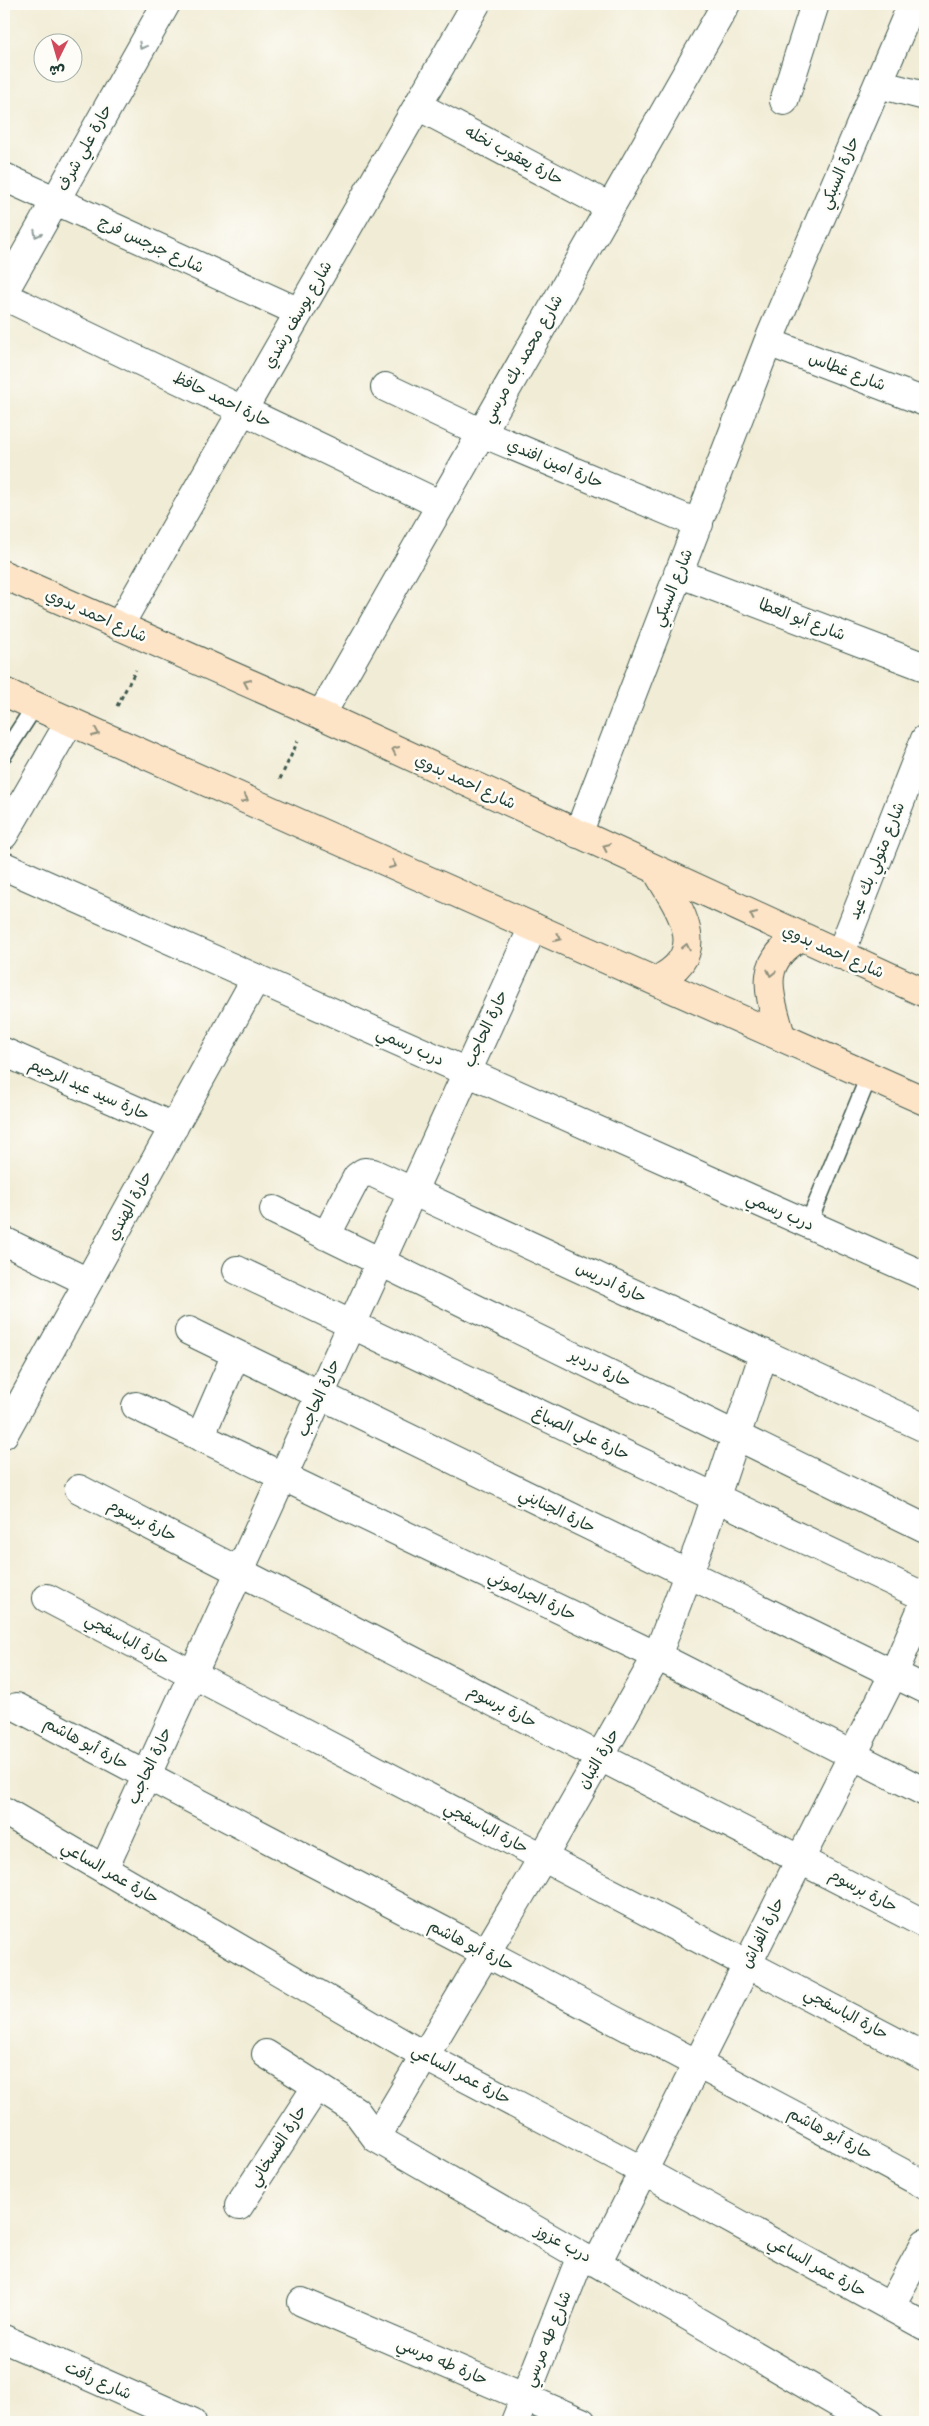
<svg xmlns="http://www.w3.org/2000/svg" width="929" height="2426" font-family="'Balsamiq Sans','Playpen Sans Arabic',sans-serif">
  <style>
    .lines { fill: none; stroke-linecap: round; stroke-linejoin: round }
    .lane-casing { stroke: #3e574c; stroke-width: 19 }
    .street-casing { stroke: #3e574c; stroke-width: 30 }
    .secondary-casing { stroke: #3e574c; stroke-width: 30 }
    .path { stroke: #3e574c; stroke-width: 3; stroke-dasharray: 4 4; stroke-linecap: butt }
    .lane { stroke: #fff; stroke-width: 16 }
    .street { stroke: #fff; stroke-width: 28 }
    .secondary { stroke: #fee4c6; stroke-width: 28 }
    .oneway { stroke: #8f9e9a }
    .oneway2 { stroke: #8e907d }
    .labels { text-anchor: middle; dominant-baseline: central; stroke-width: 5; stroke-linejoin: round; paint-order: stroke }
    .street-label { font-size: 16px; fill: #1f3d34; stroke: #fdfcf7 }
  </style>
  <rect width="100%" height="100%" fill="#fdfcf7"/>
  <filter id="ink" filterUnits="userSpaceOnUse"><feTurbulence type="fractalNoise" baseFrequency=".02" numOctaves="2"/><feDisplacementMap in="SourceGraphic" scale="10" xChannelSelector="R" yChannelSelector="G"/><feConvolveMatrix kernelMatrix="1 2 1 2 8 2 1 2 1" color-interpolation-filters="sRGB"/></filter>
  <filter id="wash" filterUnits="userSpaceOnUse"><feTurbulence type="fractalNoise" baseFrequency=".0096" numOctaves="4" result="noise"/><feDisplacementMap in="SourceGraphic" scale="20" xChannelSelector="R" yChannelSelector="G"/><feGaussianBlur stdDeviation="1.12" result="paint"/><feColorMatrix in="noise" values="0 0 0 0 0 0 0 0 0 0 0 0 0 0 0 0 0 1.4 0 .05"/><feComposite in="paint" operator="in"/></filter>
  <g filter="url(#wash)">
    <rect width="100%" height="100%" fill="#f1ecd5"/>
  </g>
  <g filter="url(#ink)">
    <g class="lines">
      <!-- lane casing -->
      <g class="lane-casing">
        <path id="lane" d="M 4,754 L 35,706
          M 808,1224 L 869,1076"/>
      </g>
      <!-- street casing -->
      <g class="street-casing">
        <path id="street" d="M 878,84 L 925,96
          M 784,101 L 815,4
          M 418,106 L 610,207
          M 4,177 L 299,312
          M 4,292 L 166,4
          M 4,296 L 441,505
          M 768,342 L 925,402
          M 385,387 L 482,433 L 699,524
          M 678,573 L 925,667
          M 119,626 L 476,4
          M 321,715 L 726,4
          M 578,834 L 768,342 L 912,4
          M 4,835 L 70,721
          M 4,866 L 925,1276
          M 840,955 L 925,739
          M 4,1052 L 174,1127
          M 274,1210 L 925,1528
          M 326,1236 L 357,1177 L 364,1172 L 373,1173 L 925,1428
          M 4,1241 L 88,1282
          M 237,1270 L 925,1597
          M 189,1331 L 925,1689
          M 136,1406 L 657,1656 L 925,1792
          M 4,1434 L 256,978
          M 200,1437 L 236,1354
          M 79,1489 L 925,1924
          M 47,1598 L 925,2057
          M 17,1707 C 319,1867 624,2023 925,2185
          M 4,1811 L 426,2057 L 643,2171 L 925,2326
          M 104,1869 L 533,927
          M 266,2054 L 356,2111 L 376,2138 L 581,2256 L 597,2263 L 870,2422
          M 376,2138 L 543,1857 L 657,1656 L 702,1538 L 764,1353
          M 239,2206 L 317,2086
          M 597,2263 L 894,1673 L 925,1601
          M 302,2302 L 582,2422
          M 890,2307 L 925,2243
          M 4,2339 L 192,2422
          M 515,2422 L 581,2256"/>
      </g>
      <!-- secondary casing -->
      <g class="secondary-casing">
        <path id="secondary" d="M 4,575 L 321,715 L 925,993
          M 4,692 L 925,1101
          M 655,981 C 714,953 679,909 656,870
          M 781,1036 C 770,995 755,962 801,937"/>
      </g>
      <!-- path -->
      <path class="path" d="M 117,706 L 136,670
        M 280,779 L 298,741"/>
      <!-- lane -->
      <use href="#lane" class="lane"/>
      <!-- street -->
      <use href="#street" class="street"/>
      <!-- secondary -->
      <use href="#secondary" class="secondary"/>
    </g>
    <!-- one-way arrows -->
    <defs><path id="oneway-chevron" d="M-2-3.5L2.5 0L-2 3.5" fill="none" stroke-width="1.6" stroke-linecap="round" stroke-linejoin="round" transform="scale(1.25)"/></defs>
    <g class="oneway">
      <use href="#oneway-chevron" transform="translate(142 46) rotate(119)"/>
      <use href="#oneway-chevron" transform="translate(37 234) rotate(118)"/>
    </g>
    <g class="oneway2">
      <use href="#oneway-chevron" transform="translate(247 683) rotate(-156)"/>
      <use href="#oneway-chevron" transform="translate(96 733) rotate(25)"/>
      <use href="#oneway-chevron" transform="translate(395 750) rotate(-155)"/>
      <use href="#oneway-chevron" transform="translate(245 799) rotate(24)"/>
      <use href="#oneway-chevron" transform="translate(606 847) rotate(-155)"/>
      <use href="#oneway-chevron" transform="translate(393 865) rotate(24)"/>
      <use href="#oneway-chevron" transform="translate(753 915) rotate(-155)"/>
      <use href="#oneway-chevron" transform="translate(558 938) rotate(24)"/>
      <use href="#oneway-chevron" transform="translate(686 947) rotate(-77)"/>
      <use href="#oneway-chevron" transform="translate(771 973) rotate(103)"/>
    </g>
  </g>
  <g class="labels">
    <!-- street labels -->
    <g class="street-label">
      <text transform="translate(85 148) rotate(-61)">حارة علي شرف</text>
      <text transform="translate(514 156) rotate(28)">حارة يعقوب نخله</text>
      <text transform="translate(840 173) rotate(-67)">حارة السبكي</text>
      <text transform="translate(151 245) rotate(25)">شارع جرجس فرج</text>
      <text transform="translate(298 315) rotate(-60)">شارع يوسف رشدي</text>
      <text transform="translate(523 359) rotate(-60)">شارع محمد بك مرسي</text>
      <text transform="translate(847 372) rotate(21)">شارع غطاس</text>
      <text transform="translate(222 400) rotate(26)">حارة احمد حافظ</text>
      <text transform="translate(555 464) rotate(23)">حارة امين افندي</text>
      <text transform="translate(673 588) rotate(-68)">شارع السبكي</text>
      <text transform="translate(96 616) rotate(24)">شارع احمد بدوي</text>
      <text transform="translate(802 620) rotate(21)">شارع أبو العطا</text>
      <text transform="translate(465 782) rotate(25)">شارع احمد بدوي</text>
      <text transform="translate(877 861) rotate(-68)">شارع متولي بك عيد</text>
      <text transform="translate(833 952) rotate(24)">شارع احمد بدوي</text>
      <text transform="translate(486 1029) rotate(-65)">حارة الحاجب</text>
      <text transform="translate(410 1047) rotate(24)">درب رسمي</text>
      <text transform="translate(89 1090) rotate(24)">حارة سيد عبد الرحيم</text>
      <text transform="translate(130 1206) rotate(-61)">حارة الهندي</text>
      <text transform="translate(780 1212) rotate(24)">درب رسمي</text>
      <text transform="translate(611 1283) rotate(25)">حارة ادريس</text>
      <text transform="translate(600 1369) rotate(26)">حارة دردير</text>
      <text transform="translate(319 1398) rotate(-66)">حارة الحاجب</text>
      <text transform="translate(581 1434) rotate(25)">حارة علي الصباغ</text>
      <text transform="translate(557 1511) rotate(26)">حارة الجنايني</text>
      <text transform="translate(142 1521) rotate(27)">حارة برسوم</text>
      <text transform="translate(532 1596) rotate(26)">حارة الجراموني</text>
      <text transform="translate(127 1640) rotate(28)">حارة الباسفجي</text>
      <text transform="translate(502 1707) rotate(27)">حارة برسوم</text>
      <text transform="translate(86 1744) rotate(28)">حارة أبو هاشم</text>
      <text transform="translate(599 1759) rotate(-60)">حارة التبان</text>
      <text transform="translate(150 1766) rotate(-65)">حارة الحاجب</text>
      <text transform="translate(486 1828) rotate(28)">حارة الباسفجي</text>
      <text transform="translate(110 1873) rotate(30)">حارة عمر الساعي</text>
      <text transform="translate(863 1891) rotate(28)">حارة برسوم</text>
      <text transform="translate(763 1933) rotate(-63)">حارة الفراش</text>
      <text transform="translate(471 1946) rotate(27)">حارة أبو هاشم</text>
      <text transform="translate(846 2014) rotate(28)">حارة الباسفجي</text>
      <text transform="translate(461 2075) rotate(28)">حارة عمر الساعي</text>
      <text transform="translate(830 2134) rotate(28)">حارة أبو هاشم</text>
      <text transform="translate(278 2146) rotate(-57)">حارة الفسخاني</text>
      <text transform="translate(563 2244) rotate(28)">درب عزوز</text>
      <text transform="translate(817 2267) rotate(29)">حارة عمر الساعي</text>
      <text transform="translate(548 2339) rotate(-68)">شارع طه مرسي</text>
      <text transform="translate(442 2362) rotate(23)">حارة طه مرسي</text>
      <text transform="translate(98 2381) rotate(24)">شارع رأفت</text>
    </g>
  </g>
  <!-- margin -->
  <rect width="929" height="2426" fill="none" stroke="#fdfcf7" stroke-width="20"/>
  <!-- north arrow -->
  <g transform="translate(58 58) rotate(185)"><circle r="24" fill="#fdfcf7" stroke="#a4b0a9"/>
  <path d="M0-4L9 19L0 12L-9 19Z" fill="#d1495b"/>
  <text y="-8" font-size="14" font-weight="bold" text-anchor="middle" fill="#1f3d34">ش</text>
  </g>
</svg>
